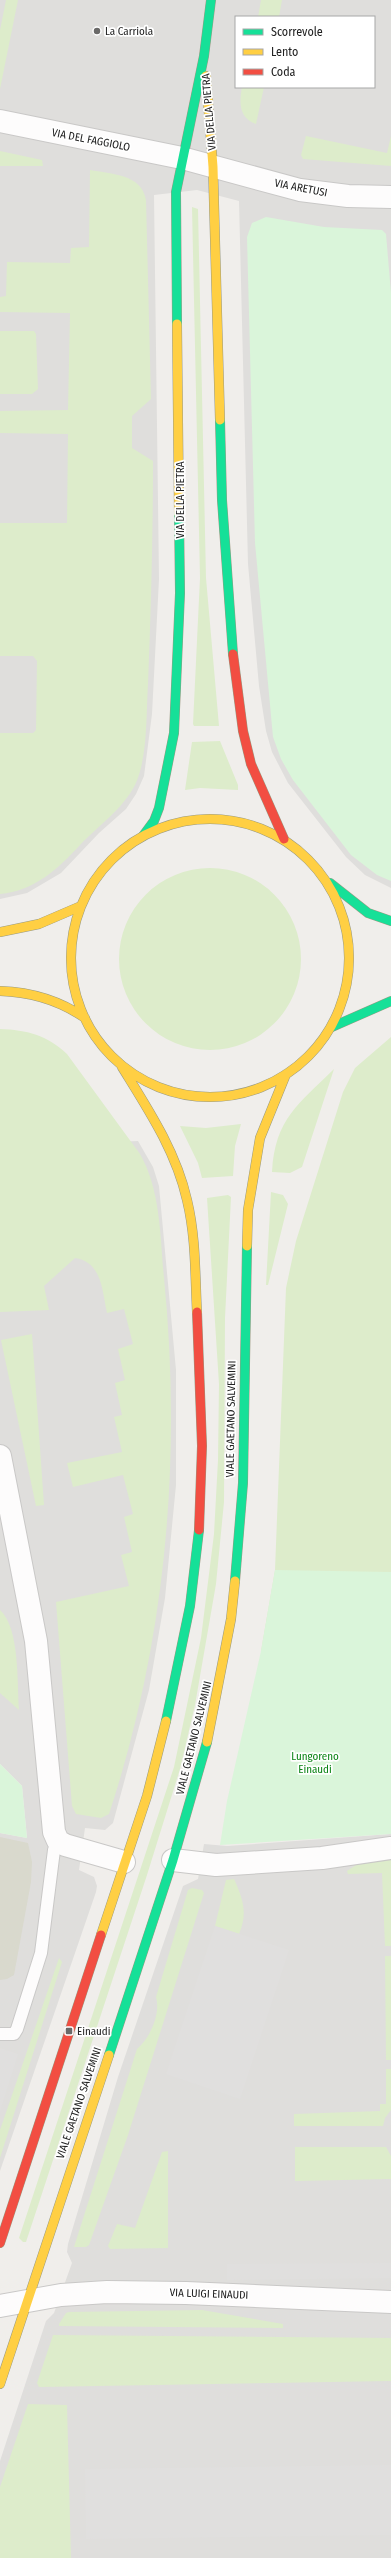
<svg xmlns="http://www.w3.org/2000/svg" width="391" height="2558" font-family="'Fira Sans Condensed',sans-serif">
  <style>
    .residential { fill: #dfdedc; fill-rule: evenodd }
    .construction { fill: #d9d9cd }
    .grass { fill: #ddeccb }
    .park { fill: #daf5da }
    .parking { fill: #e0dfde }
    .lines { fill: none; stroke-linecap: round; stroke-linejoin: round }
    .lane-casing { stroke: #c9c8c7; stroke-width: 14 }
    .street-casing { stroke: #c9c8c7; stroke-width: 24 }
    .fast-casing { stroke: #999a82; stroke-width: 10 }
    .slow-casing { stroke: #999a82; stroke-width: 10 }
    .jam-casing { stroke: #999a82; stroke-width: 10 }
    .lane { stroke: #fdfcfc; stroke-width: 12 }
    .street { stroke: #fdfcfc; stroke-width: 22 }
    .fast { stroke: #16e098; stroke-width: 9 }
    .slow { stroke: #ffcf43; stroke-width: 9 }
    .jam { stroke: #f24e42; stroke-width: 9 }
    .poi-dot { fill: #6a6968; stroke: #fff; stroke-width: 1.5 }
    .labels { text-anchor: middle; dominant-baseline: central; stroke-width: 3.5; stroke-linejoin: round; paint-order: stroke }
    .poi-label { font-size: 11px; fill: #222; stroke: #fff; text-anchor: start }
    .street-label { font-size: 11px; fill: #222; stroke: #fff }
    .park-label { font-size: 11px; fill: #0c8416; stroke: #fff }
  </style>
  <rect width="100%" height="100%" fill="#f0eeeb"/>
  <!-- residential -->
  <path class="residential" d="M 0,0 L 391,0 L 391,888 L 365,875 L 346,857 L 288,783 L 272,752 L 266,731 L 259,686 L 248,564 L 239,201 L 197,190 L 154,195 L 159,579 L 152,714 L 144,776 L 136,794 L 126,809 L 99,833 L 61,873 L 27,893 L 0,899 ZM 236,17 L 374,17 L 374,87 L 236,87 Z
    M 138,1141 L 153,1167 L 159,1186 L 176,1370 L 176,1485 L 165,1598 L 149,1690 L 113,1823 L 105,1830 L 85,1828 L 79,1870 L 94,1877 L 97,1886 L 96,1892 L 0,2171 L 0,1833 L 27,1838 L 22,1786 L 0,1764 L 0,1147 Z
    M 391,1834 L 391,2558 L 0,2558 L 0,2461 L 46,2321 L 54,2313 L 72,2263 L 67,2252 L 68,2244 L 118,2077 L 183,1886 L 198,1879 L 204,1844 L 227,1846 Z"/>
  <!-- construction -->
  <path class="construction" d="M 0,1837 L 28,1843 L 32,1862 L 31,1882 L 14,1975 L 7,1979 L 0,1980 Z"/>
  <!-- grass -->
  <path class="grass" d="M 6,0 L 18,0 L 0,89 L 0,30 Z
    M 261,0 L 282,0 L 279,17 L 258,17 Z
    M 242,87 L 264,87 L 256,124 C 239,118 239,103 242,87 Z
    M 306,136 L 387,153 L 391,136 L 391,166 L 303,159 L 301,155 Z
    M 0,151 L 42,160 L 43,166 L 0,166 Z
    M 90,170 C 111,174 142,174 146,200 L 151,399 L 132,416 L 132,448 L 153,461 C 153,535 151,610 148,684 C 146,714 148,758 135,785 C 122,810 99,825 80,845 C 58,869 34,891 0,894 L 0,733 L 33,733 L 36,730 L 37,661 L 33,656 L 0,656 L 0,523 L 67,523 L 68,434 L 0,433 L 0,411 L 68,410 L 70,313 L 0,312 L 0,297 L 6,296 L 7,262 L 70,263 L 71,248 L 89,247 Z
    M 192,207 L 198,209 L 206,578 L 219,726 L 194,726 L 193,724 L 200,578 Z
    M 0,331 L 34,331 L 36,334 L 38,389 L 32,394 L 0,394 Z
    M 220,741 L 238,785 L 238,790 L 200,788 L 185,790 L 192,742 Z
    M119 959a91 91 0 1 1 182 0a91 91 0 1 1-182 0Z
    M 0,1029 C 27,1030 47,1035 67,1054 L 140,1154 C 161,1191 160,1237 164,1278 C 182,1459 166,1641 109,1814 L 101,1818 L 76,1814 L 72,1806 L 56,1602 L 129,1586 L 121,1555 L 132,1552 L 124,1517 L 133,1514 L 123,1475 L 73,1487 L 67,1463 L 122,1452 L 114,1417 L 122,1415 L 115,1383 L 125,1380 L 118,1349 L 133,1344 L 124,1309 L 107,1313 C 102,1290 102,1262 75,1258 L 44,1286 L 49,1310 L 0,1312 Z
    M 391,1037 L 391,1773 L 261,1651 L 275,1570 L 286,1288 L 296,1241 L 343,1092 L 355,1068 Z
    M 334,1069 L 302,1167 L 290,1173 L 272,1172 C 275,1118 299,1104 334,1069 Z
    M 241,1124 L 235,1146 L 233,1176 L 202,1178 L 198,1163 L 180,1126 L 206,1128 Z
    M 271,1192 L 283,1195 L 288,1204 L 268,1285 L 266,1285 Z
    M 228,1195 L 231,1197 L 225,1318 L 224,1502 L 216,1584 L 195,1705 L 180,1769 L 147,1875 L 26,2242 L 23,2242 L 19,2238 L 174,1767 L 201,1638 L 214,1534 L 218,1460 L 219,1384 L 207,1198 Z
    M 32,1334 L 44,1505 L 36,1506 L 1,1340 Z
    M 0,1610 C 20,1628 17,1684 19,1710 L 0,1693 Z
    M 391,1859 L 391,1946 L 385,1946 L 382,1873 L 348,1874 L 347,1871 L 359,1863 Z
    M 234,1879 C 243,1899 248,1913 239,1934 L 215,1926 L 226,1880 Z
    M 192,1888 L 202,1890 L 204,1893 L 128,2135 L 89,2245 L 86,2247 L 74,2247 L 137,2049 C 150,2038 161,2014 156,1997 L 188,1890 Z
    M 385,1956 L 391,1956 L 391,2060 L 386,2060 Z
    M 59,1958 L 62,1962 L 0,2158 L 0,2130 Z
    M 386,2069 L 391,2069 L 391,2110 L 385,2118 L 383,2126 L 294,2126 L 294,2114 L 380,2111 L 380,2104 L 386,2104 Z
    M 295,2147 L 386,2147 L 391,2156 L 391,2179 L 295,2181 Z
    M 168,2151 L 168,2248 L 110,2249 L 108,2246 L 117,2224 L 135,2228 L 162,2152 Z
    M 202,2310 L 283,2324 L 283,2328 L 59,2326 L 59,2324 L 66,2313 L 69,2312 Z
    M 53,2335 L 391,2338 L 391,2381 L 39,2387 L 37,2383 Z
    M 28,2404 L 67,2405 L 71,2558 L 0,2558 L 0,2487 Z"/>
  <!-- park -->
  <path class="park" d="M 266,217 L 324,227 L 382,230 L 386,234 L 391,293 L 391,881 L 377,875 L 351,855 L 293,780 L 281,759 L 273,737 L 255,543 L 247,237 L 252,223 Z
    M 275,1570 L 391,1572 L 391,1834 L 220,1845 L 227,1801 L 261,1651 Z
    M 0,1764 L 22,1786 L 27,1838 L 0,1833 Z"/>
  <!-- parking -->
  <path class="parking" d="M 215,1926 L 289,1950 L 240,2099 L 166,2074 Z
    M 0,2048 L 18,2054 L 0,2111 Z
    M 391,2263 L 391,2278 L 227,2280 L 227,2264 Z
    M 391,2465 L 391,2535 L 86,2539 L 85,2469 Z"/>
  <g class="lines">
    <!-- lane casing -->
    <g class="lane-casing">
      <path id="lane" d="M 0,2034 L 14,2034 L 17,2029 L 41,1953 L 54,1850 L 58,1841"/>
    </g>
    <!-- street casing -->
    <g class="street-casing">
      <path id="street" d="M 0,121 L 182,158 L 300,190 L 348,196 L 391,197
        M 0,1456 L 36,1641 L 54,1832 L 58,1841 L 65,1845 L 124,1862
        M 173,1860 L 216,1865 L 322,1858 L 391,1848
        M 0,2306 L 61,2295 L 107,2292 L 186,2293 L 391,2302"/>
    </g>
    <!-- fast casing -->
    <g class="fast-casing">
      <path id="fast" d="M 177,324 L 176,192 L 204,56 L 211,0
        M 220,420 L 222,500 L 233,654
        M 143,836 L 154,821 L 159,808 L 174,733 L 180,593 L 179,514
        M 330,883 L 368,913 L 391,921
        M 332,1027 L 391,1001
        M 235,1581 L 243,1483 L 247,1246
        M 166,1721 L 190,1606 L 199,1530
        M 109,2055 L 173,1860 L 207,1742"/>
    </g>
    <!-- slow casing -->
    <g class="slow-casing">
      <path id="slow" d="M 206,76 L 213,167 L 220,420
        M 177,324 L 179,514
        M71 958a139 139 0 1 1 278 0a139 139 0 1 1-278 0Z
        M 0,932 L 39,924 L 81,906
        M 0,991 C 31,992 59,1000 85,1018
        M 122,1067 C 148,1109 176,1151 187,1200 C 196,1237 195,1275 197,1312
        M 247,1246 L 248,1210 L 260,1138 L 286,1074
        M 207,1742 L 231,1619 L 235,1581
        M 101,1935 L 147,1796 L 166,1721
        M 0,2384 L 109,2055"/>
    </g>
    <!-- jam casing -->
    <g class="jam-casing">
      <path id="jam" d="M 233,654 L 243,731 L 251,764 L 284,839
        M 197,1312 L 202,1446 L 199,1530
        M 0,2243 L 101,1935"/>
    </g>
    <!-- lane -->
    <use href="#lane" class="lane"/>
    <!-- street -->
    <use href="#street" class="street"/>
    <!-- fast -->
    <use href="#fast" class="fast"/>
    <!-- slow -->
    <use href="#slow" class="slow"/>
    <!-- jam -->
    <use href="#jam" class="jam"/>
  </g>
  <!-- markers -->
  <g class="poi-dot">
    <circle cx="97" cy="31" r="4"/>
    <rect x="65" y="2027" width="8" height="8" rx="2"/>
  </g>
  <g class="labels">
    <!-- poi labels -->
    <g class="poi-label">
      <text x="105" y="31">La Carriola</text>
      <text x="77" y="2031">Einaudi</text>
    </g>
    <!-- street labels -->
    <g class="street-label">
      <text transform="translate(209 112) rotate(-95)">VIA DELLA PIETRA</text>
      <text transform="translate(91 140) rotate(11)">VIA DEL FAGGIOLO</text>
      <text transform="translate(301 188) rotate(11)">VIA ARETUSI</text>
      <text transform="translate(180 500) rotate(-90)">VIA DELLA PIETRA</text>
      <text transform="translate(231 1419) rotate(-89)">VIALE GAETANO SALVEMINI</text>
      <text transform="translate(194 1738) rotate(-76)">VIALE GAETANO SALVEMINI</text>
      <text transform="translate(79 2103) rotate(-71)">VIALE GAETANO SALVEMINI</text>
      <text transform="translate(209 2294) rotate(2)">VIA LUIGI EINAUDI</text>
    </g>
    <!-- park labels -->
    <g class="park-label">
      <text x="315" y="1756">Lungoreno<tspan x="315" dy="13">Einaudi</tspan></text>
    </g>
  </g>
  <!-- legend -->
  <rect x="235" y="16" width="140" height="72" fill="#ffffff" stroke="#a7a7a7"/>
  <rect x="243" y="29" width="20" height="6" fill="#16e098" stroke="#a7a7a7"/>
  <text x="271" y="36" font-size="12" fill="#222222">Scorrevole</text>
  <rect x="243" y="49" width="20" height="6" fill="#ffcf43" stroke="#a7a7a7"/>
  <text x="271" y="56" font-size="12" fill="#222222">Lento</text>
  <rect x="243" y="69" width="20" height="6" fill="#f24e42" stroke="#a7a7a7"/>
  <text x="271" y="76" font-size="12" fill="#222222">Coda</text>
</svg>
